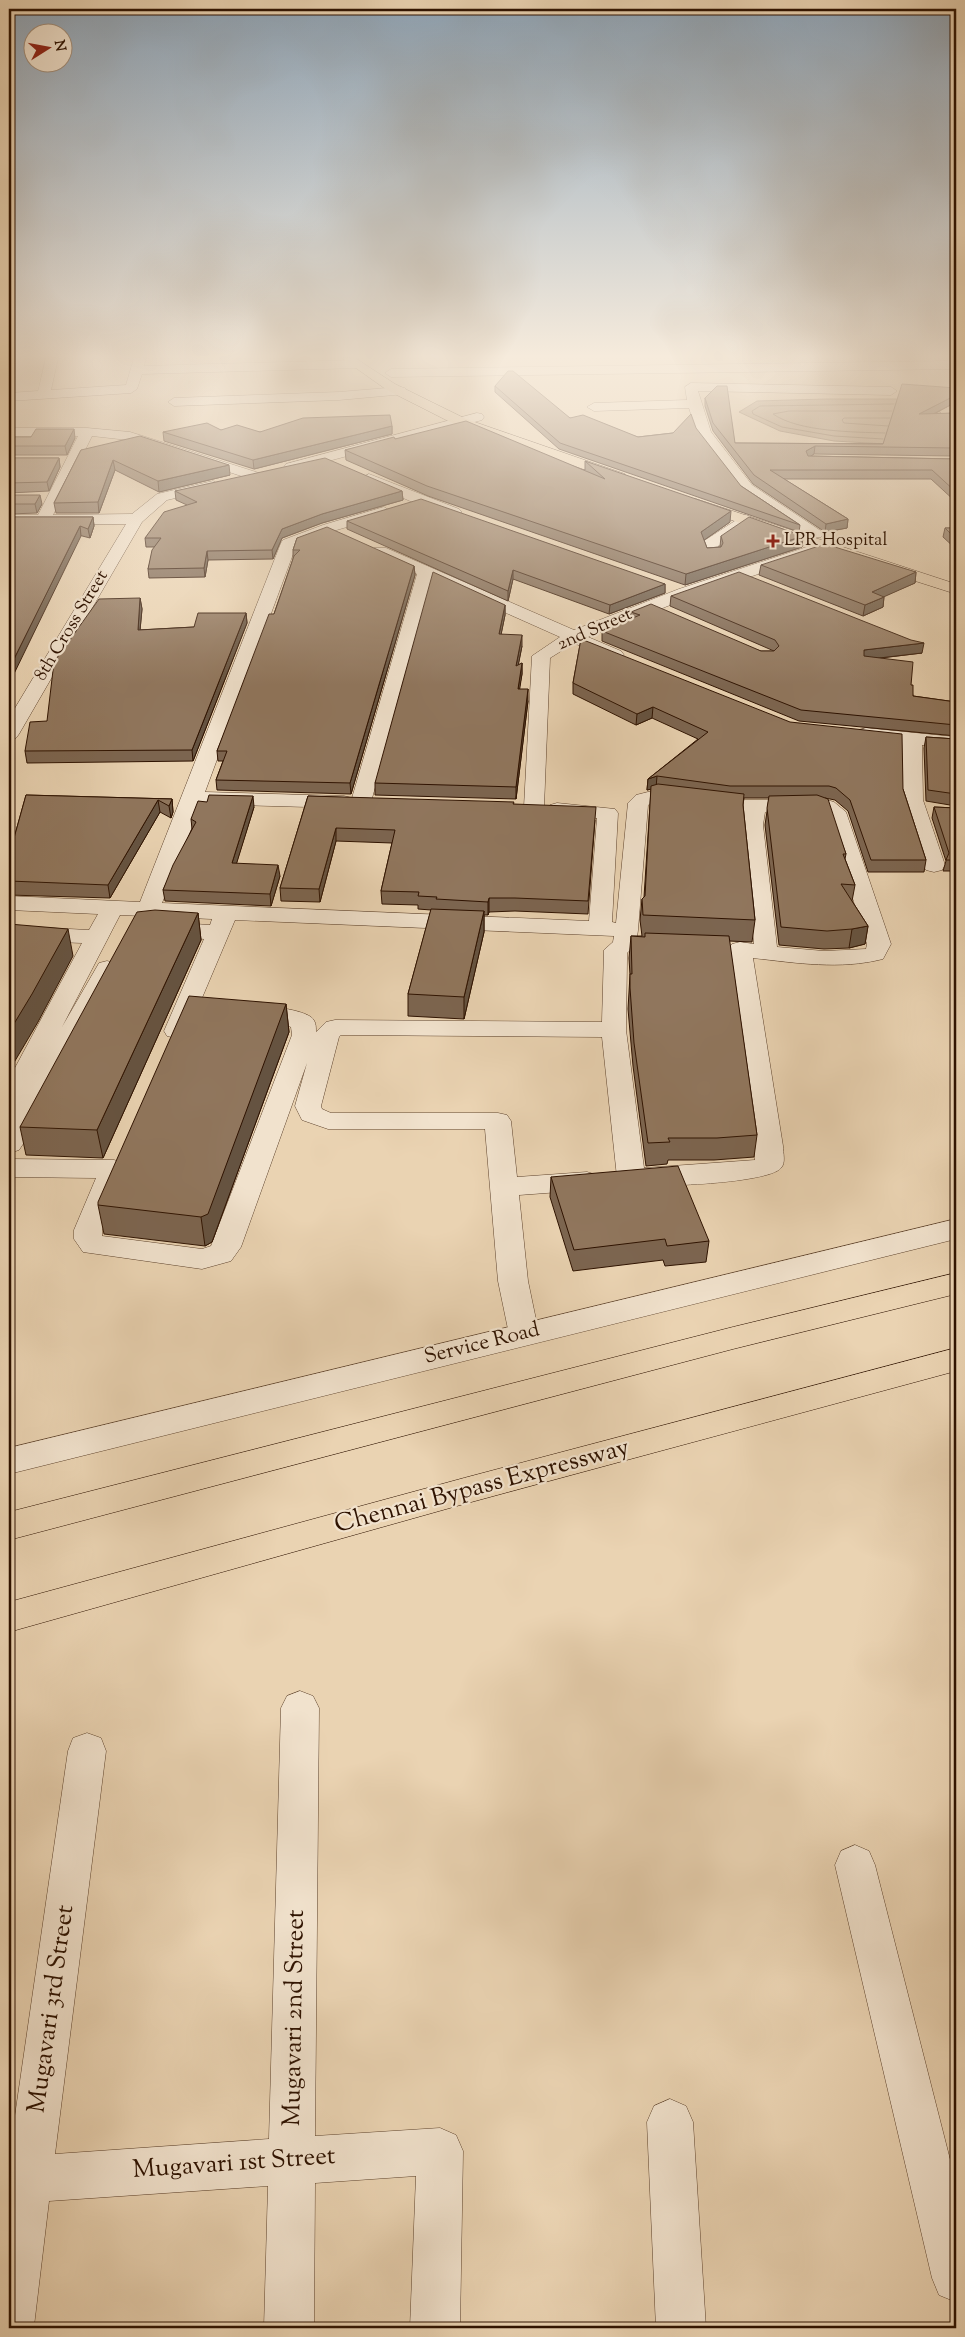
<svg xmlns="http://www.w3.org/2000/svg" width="965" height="2337" font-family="'Sorts Mill Goudy',serif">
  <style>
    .water { fill: #aa9175; stroke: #785e46 }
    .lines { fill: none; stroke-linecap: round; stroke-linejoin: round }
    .shore { stroke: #6c523a; stroke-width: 1 }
    .minor-casing { stroke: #5d422c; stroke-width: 1 }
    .tertiary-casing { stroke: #5d422c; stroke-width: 1 }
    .primary-casing { stroke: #2e1200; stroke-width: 1 }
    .trunk-casing { stroke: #2e1200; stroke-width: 1 }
    .minor { fill: #f1e2cd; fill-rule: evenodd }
    .tertiary { fill: #f1e2cd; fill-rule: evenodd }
    .primary { fill: #ead3b2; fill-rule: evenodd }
    .trunk { fill: #ead3b2; fill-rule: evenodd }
    .wall { fill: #7c6550; stroke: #2e1200 }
    .shaded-wall { fill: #655341; stroke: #2e1200 }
    .building { fill: #90765d; stroke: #2e1200 }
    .poi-dot { fill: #8f2418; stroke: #f1e2cd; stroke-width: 2 }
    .labels { text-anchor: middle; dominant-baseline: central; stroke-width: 4.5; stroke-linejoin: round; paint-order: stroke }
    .far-poi-label { font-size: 18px; fill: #2e1200; stroke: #f1e2cd; text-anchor: start }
    .far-street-label { font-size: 18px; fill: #2e1200; stroke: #f1e2cd }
    .street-label { font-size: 21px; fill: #2e1200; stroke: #f1e2cd }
    .near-street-label { font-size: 25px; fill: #2e1200; stroke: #f1e2cd }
  </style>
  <rect width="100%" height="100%" fill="#ead3b2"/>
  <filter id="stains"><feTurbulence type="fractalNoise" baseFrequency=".004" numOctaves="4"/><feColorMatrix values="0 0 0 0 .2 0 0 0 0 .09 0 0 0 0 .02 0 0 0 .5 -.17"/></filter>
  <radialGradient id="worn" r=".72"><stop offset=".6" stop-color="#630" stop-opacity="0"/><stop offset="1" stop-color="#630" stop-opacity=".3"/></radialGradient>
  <!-- water -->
  <path class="water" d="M 826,399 L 899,399 L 935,405 L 956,434 L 903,445 L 834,441 L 780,431 L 739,412 L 757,401 Z"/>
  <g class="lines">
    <!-- shore -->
    <path class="shore" d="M 888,426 L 844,423 L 842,420 L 844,418 L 890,418
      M 885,433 C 854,432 799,432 773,414 L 789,411 L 892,411
      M 883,439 L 834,436 L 782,427 L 753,414 L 752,411 L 760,406 L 894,404"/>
    <!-- minor casing -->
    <g class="minor-casing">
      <path id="minor" d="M 46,358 L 58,358 L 51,390 L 126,385 L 134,358 L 146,358 L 144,366 L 358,360 L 364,364 L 358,368 L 142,374 L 137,389 L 131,393 L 9,401 L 9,393 L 38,391 Z
        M 947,358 L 956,358 L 956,369 L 391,377 L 385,373 L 391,369 L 948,361 Z
        M 691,383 L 891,387 L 897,391 L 891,395 L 698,391 L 711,432 L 752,485 L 821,531 L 824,534 L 821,537 L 811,537 L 742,491 L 697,433 L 689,408 L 594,411 L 587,407 L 594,403 L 687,400 L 685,387 Z
        M 400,387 L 405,388 L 406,391 L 405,394 L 339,400 L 174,406 L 168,402 L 174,398 L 339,392 Z
        M 477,413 L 482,414 L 484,417 L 482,420 L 291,471 L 284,467 L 286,464 Z
        M 9,428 L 87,428 L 130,432 L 259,473 L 261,476 L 254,480 L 128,440 L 92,436 L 53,515 L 132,514 L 157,494 L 213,481 L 220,485 L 218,488 L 167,500 L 142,522 L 19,734 L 16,738 L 9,740 L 9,718 L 126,524 L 9,525 L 9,515 L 38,515 L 78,436 L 9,436 Z
        M 369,474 L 459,509 L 462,512 L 454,517 L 417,504 L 364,481 L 362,478 Z
        M 384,507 L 392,512 L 389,515 L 333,531 L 296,546 L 205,792 L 344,796 L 352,798 L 417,574 L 374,554 L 372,551 L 374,548 L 386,548 L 574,630 L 679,589 L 834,538 L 846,538 L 848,541 L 846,544 L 691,597 L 588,637 L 621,651 L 624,655 L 621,659 L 609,659 L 574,643 L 550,658 L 544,807 L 541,811 L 534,813 L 527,811 L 524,807 L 532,656 L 560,637 L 432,580 L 371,802 L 368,806 L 361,808 L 352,805 L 344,808 L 201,804 L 162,903 L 589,921 L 597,818 L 550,813 L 547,809 L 550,805 L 557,803 L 615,809 L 618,813 L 612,922 L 616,923 L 628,803 L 636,795 L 656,790 L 729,800 L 827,800 L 834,802 L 846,812 L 891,944 L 883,959 C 840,970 797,963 753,958 L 783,1146 C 783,1153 786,1163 781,1168 C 768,1184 642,1189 621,1183 L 617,1177 L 602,1037 L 341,1035 L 339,1037 L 321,1106 L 322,1109 L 331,1113 L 498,1113 L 507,1115 L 511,1121 L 517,1177 L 587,1172 L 597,1175 L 601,1181 L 597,1187 L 587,1190 L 519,1195 L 528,1281 L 539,1334 L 535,1342 L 524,1345 L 513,1342 L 509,1334 L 498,1281 L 485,1129 L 328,1129 L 302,1120 L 295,1106 L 307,1063 L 241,1247 L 231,1261 L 202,1269 L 83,1252 L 74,1239 L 74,1230 L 96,1178 L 9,1177 L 9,1159 L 114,1160 L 124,1163 L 128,1169 L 102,1230 L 102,1236 L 202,1249 L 211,1246 L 292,1035 L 291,1027 L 288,1026 L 242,1018 L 239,1013 L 242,1008 C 258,1004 298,1008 311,1017 C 316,1021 316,1026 316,1032 L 326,1022 L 335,1020 L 602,1022 L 604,950 L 613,942 L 614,936 L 235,920 L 188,1031 L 185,1036 L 176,1038 L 167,1036 L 164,1031 L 204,939 L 155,934 L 152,929 L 155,924 L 163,922 L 210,925 L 212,919 L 120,915 L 62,1027 L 99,963 L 107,961 L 115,963 L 119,968 L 23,1144 L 19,1150 L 9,1153 L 9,1121 L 15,1110 L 9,1111 L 9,1079 L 82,943 L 9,940 L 9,926 L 89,930 L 98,914 L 9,910 L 9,896 L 140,902 L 281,543 L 283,540 L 323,525 ZM 656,802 L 729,812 L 744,812 L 743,825 L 754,944 L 740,942 L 732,944 L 728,949 L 755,1146 L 755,1160 L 644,1168 L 626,1030 L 627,959 L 627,953 L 636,945 L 638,930 L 648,805 ZM 815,811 L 827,815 L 867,944 L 866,949 L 824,951 L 777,947 L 763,825 L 765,812 Z
        M 746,515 L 751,517 L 754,520 L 751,523 L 718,546 L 720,554 L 718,557 L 706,557 L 702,544 L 704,541 L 741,517 Z
        M 866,728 L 956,737 L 956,749 L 922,745 L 923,800 L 945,865 L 942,870 L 934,872 L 926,870 L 923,865 L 903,800 L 902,743 L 859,738 L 856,734 L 859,730 Z
        M 300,1691 L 313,1696 L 319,1708 L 315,2136 L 440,2128 L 456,2135 L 463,2151 L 460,2328 L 410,2328 L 416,2176 L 315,2183 L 314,2328 L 264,2328 L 268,2186 L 49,2201 L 34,2326 L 33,2328 L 9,2328 L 9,2157 L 68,1751 L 73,1738 L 87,1733 L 101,1738 L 106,1751 L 55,2154 L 269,2139 L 281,1708 L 287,1696 Z
        M 855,1845 L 869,1851 L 875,1865 L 956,2183 L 956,2302 L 939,2295 L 932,2278 L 835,1865 L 841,1851 Z
        M 670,2099 L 686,2106 L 693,2122 L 706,2328 L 656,2328 L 647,2122 L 654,2106 Z"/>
    </g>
    <!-- tertiary casing -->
    <g class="tertiary-casing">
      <path id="tertiary" d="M 956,1219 L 956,1239 L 9,1474 L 9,1448 Z"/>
    </g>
    <!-- primary casing -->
    <g class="primary-casing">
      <path id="primary" d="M 342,358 L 355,358 L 395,384 L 466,419 L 625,474 L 627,477 L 620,481 L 615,480 L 456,425 L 387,390 Z
        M 696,499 L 956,584 L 956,594 L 815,549 L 691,506 L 689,503 Z"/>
    </g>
    <!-- trunk casing -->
    <g class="trunk-casing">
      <path id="trunk" d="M 956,1273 L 956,1294 L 733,1349 L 9,1540 L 9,1512 L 733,1327 Z
        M 956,1348 L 956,1371 L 464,1504 L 9,1632 L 9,1602 L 464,1478 Z"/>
    </g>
    <!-- minor -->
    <use href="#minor" class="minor"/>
    <!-- tertiary -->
    <use href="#tertiary" class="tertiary"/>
    <!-- primary -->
    <use href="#primary" class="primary"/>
    <!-- trunk -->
    <use href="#trunk" class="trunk"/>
  </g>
  <!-- wall -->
  <path class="wall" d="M 495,386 L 570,418 L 638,437 L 673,433 L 741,486 L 800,525 L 799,532 L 559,449 L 495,392 Z
    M 956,388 L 956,402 L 934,414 L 956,413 L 956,457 L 953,456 L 814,454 L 811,456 L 956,459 L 956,502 L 931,479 L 784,479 L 848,519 L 847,528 L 825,532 L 753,484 L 713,431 L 705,406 L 705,398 L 735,443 L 883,444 Z
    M 392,426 L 392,434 L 254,469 L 164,441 L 163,432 L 221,430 L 260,432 Z
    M 9,437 L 31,437 L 75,438 L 67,455 L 9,455 Z
    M 395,439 L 585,470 L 585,461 L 730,522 L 704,540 L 707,548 L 720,547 L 721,536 L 803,536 L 802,547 L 685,585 L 428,496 L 346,460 L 345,450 Z
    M 81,450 L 230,475 L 159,492 L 115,470 L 99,513 L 56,513 L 54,503 Z
    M 9,458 L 59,458 L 60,467 L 49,491 L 9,493 Z
    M 175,491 L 402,491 L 403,500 L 322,523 L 282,538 L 273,559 L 208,560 L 205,577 L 149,578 L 148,569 L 155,547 L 146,547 L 145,538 L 187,505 L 176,500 Z
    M 9,495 L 42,504 L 37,513 L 9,514 Z
    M 9,517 L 93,517 L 94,526 L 90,538 Z
    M 347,521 L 665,584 L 665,593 L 609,614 L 513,579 L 508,601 L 347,529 Z
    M 945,528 L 956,528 L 956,549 L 943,537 Z
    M 297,538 L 414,566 L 415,575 L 351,794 L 217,790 L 216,780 L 223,761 L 218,761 L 217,751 L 274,614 L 293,559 L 293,550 Z
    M 761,565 L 916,572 L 915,583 L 884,596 L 883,607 L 863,616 L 759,575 Z
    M 671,596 L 922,653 L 881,658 L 911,685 L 913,696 L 956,702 L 956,736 L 799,721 L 602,641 L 602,631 L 630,619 L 631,612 L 761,651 L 774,651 L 670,606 Z
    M 140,598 L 142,609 L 140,630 L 194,627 L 246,613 L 247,623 L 193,761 L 27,763 L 25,751 Z
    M 505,605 L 505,615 L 501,634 L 522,646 L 518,665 L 522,663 L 522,674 L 519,689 L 528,701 L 516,799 L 375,795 L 375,783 Z
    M 581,639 L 903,789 L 926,860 L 924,872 L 868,872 L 848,811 L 835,800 L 825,798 L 846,854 L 845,859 L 855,885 L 852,901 L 868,926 L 865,944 L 849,948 L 824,949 L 779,945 L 765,825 L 769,798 L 744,798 L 743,805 L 755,920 L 752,942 L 729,941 L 757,1135 L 754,1157 L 714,1160 L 668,1160 L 667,1164 L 646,1166 L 633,1066 L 628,1009 L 630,975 L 629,958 L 631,936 L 642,936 L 640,920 L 642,899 L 644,897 L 651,789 L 647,790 L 648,779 L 698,739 L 652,718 L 636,725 L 573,694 L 573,683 Z
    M 926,737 L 956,739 L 956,806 L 926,801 L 924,748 Z
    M 26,795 L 172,799 L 173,812 L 171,818 L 160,812 L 110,898 L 9,895 L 9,856 Z
    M 308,796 L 513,804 L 595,820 L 588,914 L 515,911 L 489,912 L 488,915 L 484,915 L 484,932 L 464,1019 L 408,1016 L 408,994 L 431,910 L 418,909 L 418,905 L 382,904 L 381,891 L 392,843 L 336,841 L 320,902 L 281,901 L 280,888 Z
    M 254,807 L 236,864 L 280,876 L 271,906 L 165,901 L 163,890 L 192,829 L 191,819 Z
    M 934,807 L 956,808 L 956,871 L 943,871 L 946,861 L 932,818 Z
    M 198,913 L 201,940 L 103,1158 L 26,1155 L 20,1127 Z
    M 286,1004 L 289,1032 L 212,1242 L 205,1246 L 104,1234 L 98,1205 Z
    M 551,1177 L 709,1241 L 706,1262 L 665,1266 L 663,1260 L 573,1271 L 550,1197 Z"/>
  <!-- shaded-wall -->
  <path class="shaded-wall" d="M 956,395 L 956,402 L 918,422 L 919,414 Z
    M 392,426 L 392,434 L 254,469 L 253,460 Z
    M 74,429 L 75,438 L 67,455 L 65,446 Z
    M 815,446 L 814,454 L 805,460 L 806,451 Z
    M 59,458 L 60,467 L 49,491 L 47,482 Z
    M 113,460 L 115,470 L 99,513 L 98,502 Z
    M 229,465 L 230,475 L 159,492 L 158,481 Z
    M 402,491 L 403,500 L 322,523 L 282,538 L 273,559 L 272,550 L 282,529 L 322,514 Z
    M 40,495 L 42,504 L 37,513 L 35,504 Z
    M 731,511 L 730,522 L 700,543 L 701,532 Z
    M 93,517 L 94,526 L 90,538 L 88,529 Z
    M 848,519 L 847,528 L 825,532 L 826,524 Z
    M 80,526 L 81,536 L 9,684 L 9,669 Z
    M 803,536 L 802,547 L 685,585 L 686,574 Z
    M 207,551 L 208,560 L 205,577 L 204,568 Z
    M 414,566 L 415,575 L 351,794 L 350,783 Z
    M 513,570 L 513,579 L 508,601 L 508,591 Z
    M 916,572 L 915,583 L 870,603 L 872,592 Z
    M 665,584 L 665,593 L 609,614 L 610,605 Z
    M 884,597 L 883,607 L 863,616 L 865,605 Z
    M 140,598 L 142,609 L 139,641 L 138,630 Z
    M 505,605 L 505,615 L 499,645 L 499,634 Z
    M 246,613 L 247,623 L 193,761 L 192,750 Z
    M 522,635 L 522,646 L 516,677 L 516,666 Z
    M 924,643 L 922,653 L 862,660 L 864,650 Z
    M 522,663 L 522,674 L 518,700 L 518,689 Z
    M 528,689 L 528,701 L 516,799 L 516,787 Z
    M 653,707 L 652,718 L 636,725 L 637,714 Z
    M 657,776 L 656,788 L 647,790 L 648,779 Z
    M 253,796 L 254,807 L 233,875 L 232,863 Z
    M 172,799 L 173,812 L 171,818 L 169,806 Z
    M 158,800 L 160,812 L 110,898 L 108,885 Z
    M 336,828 L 336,841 L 320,902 L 319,889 Z
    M 278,865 L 280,876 L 271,906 L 270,894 Z
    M 489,898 L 489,912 L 488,915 L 488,902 Z
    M 484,911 L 484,932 L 464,1019 L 464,997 Z
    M 198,913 L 201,940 L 103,1158 L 97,1130 Z
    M 868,926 L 865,944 L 849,948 L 852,929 Z
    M 68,929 L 73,956 L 38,1022 L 9,1071 L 9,1032 Z
    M 286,1004 L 289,1032 L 212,1242 L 205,1246 L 201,1217 Z"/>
  <!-- building -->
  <path class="building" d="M 508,371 L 513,371 L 570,418 L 583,415 L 638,437 L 673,433 L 691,414 L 696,428 L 741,486 L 800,525 L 560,443 L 495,386 Z
    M 902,384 L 956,388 L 956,395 L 919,414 L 956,413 L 956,449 L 954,448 L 815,446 L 806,451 L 808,456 L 956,459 L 956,492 L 932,470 L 770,470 L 848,519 L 826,524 L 754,475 L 713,423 L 705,398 L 717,386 L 727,386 L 735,443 L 883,444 Z
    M 390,415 L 392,426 L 253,460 L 163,432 L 207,423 L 221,430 L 237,425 L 260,432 L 303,418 Z
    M 466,421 L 605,479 L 585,461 L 731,511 L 701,532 L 707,548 L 721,547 L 723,543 L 721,536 L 749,517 L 803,536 L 686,574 L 427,486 L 345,450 L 394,437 L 395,439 Z
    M 36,429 L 74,429 L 65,446 L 9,446 L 9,437 L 31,437 Z
    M 140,436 L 229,465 L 158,481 L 113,460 L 98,502 L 54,503 L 81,450 Z
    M 9,458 L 59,458 L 47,482 L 9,483 Z
    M 325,458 L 402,491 L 322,514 L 282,529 L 272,550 L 207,551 L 204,568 L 148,569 L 152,550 L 161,538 L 145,538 L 164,512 L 197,502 L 175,491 Z
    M 9,495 L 40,495 L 35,504 L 9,504 Z
    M 421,499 L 665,584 L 610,605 L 513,570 L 508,591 L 347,521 Z
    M 9,517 L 93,517 L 88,529 L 80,526 L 9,669 Z
    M 327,527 L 414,566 L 350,783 L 216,780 L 227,751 L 217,751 L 269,614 L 274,614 L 294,556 L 300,550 L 293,550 L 297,538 Z
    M 945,528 L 956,528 L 956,539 Z
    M 825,544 L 916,572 L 872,592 L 884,597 L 865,605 L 761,565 Z
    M 433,572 L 505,605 L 499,634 L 522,635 L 516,666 L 522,663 L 518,689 L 528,689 L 516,787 L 375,783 Z
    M 739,572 L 911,640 L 924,643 L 864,650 L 864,656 L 913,662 L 911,685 L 913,685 L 913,696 L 956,702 L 956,725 L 801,710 L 602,631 L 640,615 L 631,612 L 651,604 L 761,651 L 774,651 L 779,646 L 775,640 L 671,596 Z
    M 140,598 L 138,630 L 194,627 L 198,613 L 246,613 L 192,750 L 25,751 L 30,722 L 47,721 L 54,662 L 99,599 Z
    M 581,639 L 790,722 L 902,734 L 903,789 L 926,860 L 871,860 L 850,800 L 836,788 L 829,786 L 730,786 L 657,776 L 648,779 L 708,732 L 653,707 L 637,714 L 573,683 Z
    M 926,737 L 956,739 L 956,794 L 928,790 Z
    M 658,784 L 744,794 L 743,805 L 755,920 L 643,915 L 642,899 L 645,896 L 651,786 Z
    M 26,795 L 172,799 L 169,806 L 158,800 L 108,885 L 9,881 L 9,856 Z
    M 209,795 L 253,796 L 232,863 L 278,865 L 270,894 L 163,890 L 173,865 L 196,822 L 191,819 L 198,801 L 207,802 Z
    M 817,795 L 828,799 L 846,854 L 843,854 L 855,885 L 841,884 L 868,926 L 852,929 L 827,931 L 781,927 L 767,808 L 769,796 Z
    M 308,796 L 514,802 L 513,804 L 596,807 L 588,901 L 515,898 L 489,898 L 488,902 L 436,899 L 437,897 L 418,896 L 419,892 L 381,891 L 395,830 L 336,828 L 319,889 L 280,888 Z
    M 934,807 L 956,808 L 956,860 L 946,860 L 949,853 Z
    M 431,909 L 484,911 L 464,997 L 408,994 Z
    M 155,910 L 198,913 L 97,1130 L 20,1127 L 137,912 Z
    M 9,924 L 68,929 L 32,994 L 9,1032 Z
    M 645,933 L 729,936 L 757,1135 L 717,1138 L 668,1138 L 670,1142 L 648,1143 L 634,1043 L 630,988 L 630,974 L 632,974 L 631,936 L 645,937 Z
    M 189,996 L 286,1004 L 208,1214 L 201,1217 L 98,1205 L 98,1202 Z
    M 678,1166 L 709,1241 L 667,1246 L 665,1239 L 574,1250 L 551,1177 Z"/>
  <!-- sky -->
  <linearGradient id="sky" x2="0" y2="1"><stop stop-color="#8fa6ba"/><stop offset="0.52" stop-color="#f6ebdc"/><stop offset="1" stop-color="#f6ebdc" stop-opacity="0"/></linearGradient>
  <rect width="965" height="685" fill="url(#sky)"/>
  <!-- markers -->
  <path class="poi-dot" d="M770.5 533.5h5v5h5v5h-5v5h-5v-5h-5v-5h5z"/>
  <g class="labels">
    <!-- far-poi labels -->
    <g class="far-poi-label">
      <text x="784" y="541">LPR Hospital</text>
    </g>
    <!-- far-street labels -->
    <g class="far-street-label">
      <text transform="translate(72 626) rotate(-59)">8th Cross Street</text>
      <text transform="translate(595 630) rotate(-24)">2nd Street</text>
    </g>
    <!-- street labels -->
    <g class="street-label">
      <text transform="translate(482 1344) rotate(-14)">Service Road</text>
    </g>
    <!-- near-street labels -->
    <g class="near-street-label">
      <text transform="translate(482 1487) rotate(-15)">Chennai Bypass Expressway</text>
      <text transform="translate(52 2009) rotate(-82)">Mugavari 3rd Street</text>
      <text transform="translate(295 2018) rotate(-89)">Mugavari 2nd Street</text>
      <text transform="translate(234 2164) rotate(-4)">Mugavari 1st Street</text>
    </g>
  </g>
  <!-- margin -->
  <rect width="965" height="2337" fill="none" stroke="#ead3b2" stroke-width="30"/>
  <rect x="10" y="10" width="945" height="2317" fill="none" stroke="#2e1200" stroke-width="2.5"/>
  <rect x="15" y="15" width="935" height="2307" fill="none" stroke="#2e1200"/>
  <!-- north arrow -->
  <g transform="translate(48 48) rotate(79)"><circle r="24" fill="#f1e2cd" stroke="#a38f7b"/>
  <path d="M0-4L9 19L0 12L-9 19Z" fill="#8f2418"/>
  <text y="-8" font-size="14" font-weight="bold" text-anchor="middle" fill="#2e1200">N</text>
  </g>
  <rect width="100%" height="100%" filter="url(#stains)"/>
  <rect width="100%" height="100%" fill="url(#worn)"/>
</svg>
